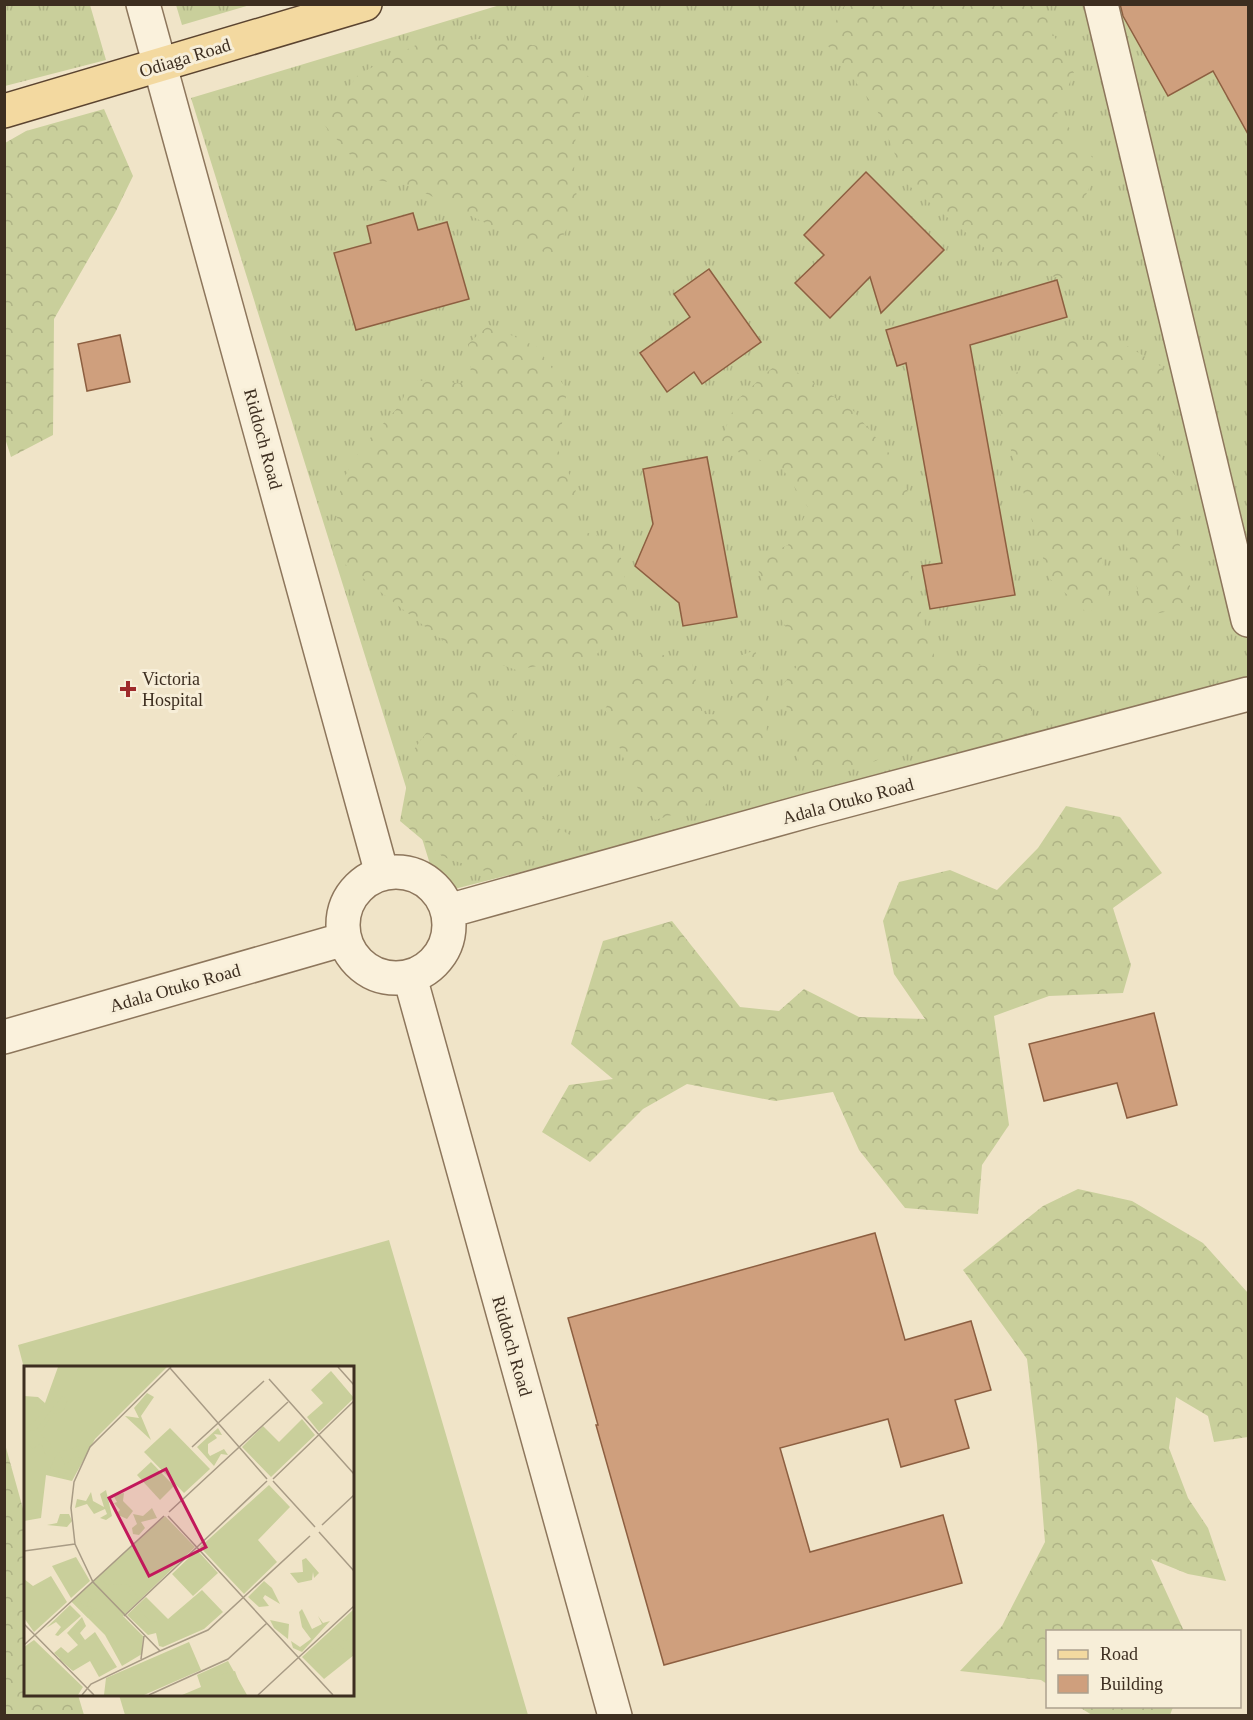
<svg xmlns="http://www.w3.org/2000/svg" width="1253" height="1720" font-family="'Times New Roman',serif">
  <style>
    .grass { fill: url(#grass-tufts) }
    .forest { fill: url(#forest-crowns) }
    .pitch { fill: #c9cf9b }
    .building { fill: #cf9f7d; stroke: #8d5f41; stroke-width: 1.5 }
    .lines { fill: none; stroke-linecap: round; stroke-linejoin: round }
    .minor-casing { stroke: #8d765c; stroke-width: 36 }
    .major-casing { stroke: #5b4430; stroke-width: 36 }
    .minor { stroke: #faf1dc; stroke-width: 33 }
    .major { stroke: #f3d9a0; stroke-width: 33 }
    .poi-dot { fill: #9e2a2b; stroke: #f7eed8; stroke-width: 2 }
    .labels { text-anchor: middle; dominant-baseline: central; stroke-width: 6; stroke-linejoin: round; paint-order: stroke }
    .street-label { font-size: 18px; fill: #3d2e20; stroke: #f7eed8 }
    .poi-label { font-size: 18px; fill: #3d2e20; stroke: #f7eed8; text-anchor: start }
    .inset-road { fill: none; stroke: #a89b85; stroke-width: 1.5 }
    .view { fill: #c2185b; fill-opacity: 0.15; stroke: #c2185b; stroke-width: 3 }
    .inset-edge { fill: none; stroke: #3d2e20; stroke-width: 3 }
  </style>
  <defs>
    <pattern id="grass-tufts" width="24" height="20" patternUnits="userSpaceOnUse" patternTransform="scale(1.5)"><rect width="24" height="20" fill="#c9cf9b"/><path d="M3 7l-1-3M5 7V3M7 7l1-3M15 17l-1-3M17 17v-4M19 17l1-3" fill="none" stroke="#aeb285"/></pattern>
    <pattern id="forest-crowns" width="20" height="18" patternUnits="userSpaceOnUse" patternTransform="scale(1.5)"><rect width="20" height="18" fill="#c9cf9b"/><path d="M2 6a3 3 0 1 1 6 0M12 15a3 3 0 1 1 6 0" fill="none" stroke="#aeb285"/></pattern>
  </defs>
  <rect width="100%" height="100%" fill="#f0e4c8"/>
  <!-- grass -->
  <path class="grass" d="M 5,4 L 90,5 L 106,60 L 5,86 Z
    M 176,5 L 176,4 L 250,5 L 182,25 Z
    M 500,5 L 1248,5 L 1248,684 L 439,893 L 191,98 Z"/>
  <!-- forest -->
  <path class="forest" d="M 845,4 L 1044,5 L 1052,32 L 1074,73 L 1057,112 L 1098,165 L 1080,210 L 1084,282 L 1010,269 L 907,184 L 877,110 L 825,42 Z
    M 490,38 L 551,48 L 589,77 L 576,128 L 574,172 L 578,208 L 552,256 L 411,186 L 371,179 L 321,121 L 359,74 L 416,45 Z
    M 104,109 L 133,176 L 115,213 L 54,319 L 53,435 L 11,457 L 4,435 L 5,143 L 26,131 Z
    M 489,325 L 537,347 L 567,390 L 558,450 L 576,489 L 568,527 L 618,542 L 632,617 L 596,655 L 516,670 L 450,646 L 333,555 L 341,483 L 362,447 L 401,404 L 410,380 L 472,384 L 468,344 Z
    M 1065,339 L 1119,341 L 1162,367 L 1158,454 L 1190,494 L 1176,530 L 1195,606 L 1144,616 L 1125,539 L 1099,544 L 1109,595 L 1088,614 L 1049,578 L 998,407 L 1016,373 Z
    M 780,361 L 851,408 L 894,459 L 917,514 L 901,547 L 935,658 L 985,666 L 1036,692 L 1025,742 L 984,764 L 899,751 L 856,769 L 800,767 L 782,686 L 804,657 L 773,606 L 754,560 L 788,545 L 809,509 L 782,468 L 719,445 L 737,400 Z
    M 642,649 L 692,663 L 703,714 L 736,715 L 727,661 L 755,650 L 766,685 L 767,747 L 734,775 L 705,805 L 655,820 L 628,770 L 605,709 Z
    M 471,682 L 521,716 L 512,754 L 560,775 L 526,800 L 511,799 L 573,837 L 539,842 L 500,876 L 443,857 L 400,821 L 413,751 L 446,705 Z
    M 1066,806 L 1120,817 L 1162,873 L 1113,908 L 1131,965 L 1123,993 L 1049,996 L 994,1016 L 1009,1125 L 982,1165 L 978,1214 L 905,1208 L 859,1150 L 833,1092 L 775,1101 L 687,1084 L 643,1109 L 590,1162 L 542,1132 L 569,1085 L 613,1079 L 571,1044 L 603,941 L 672,921 L 740,1007 L 779,1011 L 804,989 L 859,1017 L 925,1019 L 894,974 L 883,921 L 899,882 L 950,870 L 997,890 L 1038,848 Z
    M 1078,1189 L 1132,1201 L 1203,1243 L 1248,1293 L 1248,1437 L 1214,1442 L 1208,1416 L 1176,1397 L 1169,1448 L 1188,1498 L 1208,1528 L 1226,1581 L 1188,1574 L 1151,1559 L 1184,1631 L 1048,1632 L 1047,1684 L 1041,1680 L 960,1671 L 1002,1626 L 1045,1542 L 1037,1444 L 1027,1359 L 963,1270 L 1043,1206 Z
    M 5,1444 L 25,1516 L 26,1694 L 78,1695 L 84,1715 L 5,1715 Z
    M 1079,1707 L 1173,1706 L 1173,1707 L 1170,1715 L 1092,1715 Z"/>
  <!-- pitch -->
  <path class="pitch" d="M 389,1240 L 528,1715 L 125,1715 L 119,1695 L 352,1694 L 352,1368 L 26,1368 L 25,1372 L 18,1345 Z"/>
  <!-- building -->
  <path class="building" d="M 1120,4 L 1248,4 L 1248,134 L 1213,71 L 1168,96 L 1123,16 Z
    M 866,172 L 944,250 L 881,313 L 870,277 L 830,318 L 795,283 L 824,255 L 804,235 Z
    M 413,213 L 418,230 L 447,222 L 469,299 L 356,330 L 334,253 L 371,243 L 367,226 Z
    M 709,269 L 761,342 L 702,384 L 694,372 L 667,392 L 640,353 L 690,317 L 674,294 Z
    M 1057,280 L 1067,317 L 970,345 L 1015,595 L 930,609 L 922,566 L 942,563 L 906,363 L 897,366 L 886,330 Z
    M 120,335 L 130,382 L 87,391 L 78,344 Z
    M 707,457 L 737,617 L 683,626 L 679,603 L 635,566 L 653,524 L 643,469 Z
    M 1154,1013 L 1177,1105 L 1127,1118 L 1117,1083 L 1044,1101 L 1029,1044 Z
    M 875,1233 L 905,1340 L 971,1321 L 991,1390 L 955,1400 L 969,1448 L 901,1467 L 888,1419 L 780,1448 L 810,1552 L 943,1515 L 962,1583 L 664,1665 L 596,1425 L 598,1425 L 568,1318 Z"/>
  <g class="lines">
    <!-- minor casing -->
    <g class="minor-casing">
      <path id="minor" d="M 143,4 L 382,874
        M 1101,4 L 1248,620
        M343 925a53 53 0 1 1 106 0a53 53 0 1 1-106 0Z
        M 448,911 L 814,809 L 1248,694
        M 410,977 L 615,1716
        M 4,1037 L 345,939"/>
    </g>
    <!-- major casing -->
    <g class="major-casing">
      <path id="major" d="M 4,111 L 365,4"/>
    </g>
    <!-- minor -->
    <use href="#minor" class="minor"/>
    <!-- major -->
    <use href="#major" class="major"/>
  </g>
  <!-- markers -->
  <path class="poi-dot" d="M125 680h6v6h6v6h-6v6h-6v-6h-6v-6h6z"/>
  <g class="labels">
    <!-- street labels -->
    <g class="street-label">
      <text transform="translate(185 58) rotate(-17)">Odiaga Road</text>
      <text transform="translate(263 439) rotate(75)">Riddoch Road</text>
      <text transform="translate(848 801) rotate(-15)">Adala Otuko Road</text>
      <text transform="translate(175 988) rotate(-16)">Adala Otuko Road</text>
      <text transform="translate(512 1346) rotate(74)">Riddoch Road</text>
    </g>
    <!-- poi labels -->
    <g class="poi-label">
      <text x="142" y="679">Victoria<tspan x="142" dy="21">Hospital</tspan></text>
    </g>
  </g>
  <!-- overview -->
  <g transform="translate(24 1366)">
    <rect width="330" height="330" fill="#f0e4c8"/>
    <path d="M 34,1 L 143,1 L 71,73 L 48,115 L 22,109 L 17,152 L 0,155 L 0,50 L 21,37 ZM 307,5 L 330,32 L 295,66 L 283,51 L 299,37 L 287,24 ZM 278,53 L 291,69 L 247,111 L 218,81 L 239,60 L 255,76 ZM 245,119 L 266,141 L 234,174 L 253,196 L 220,228 L 176,181 ZM 141,150 L 171,181 L 99,250 L 119,270 L 118,288 L 98,300 L 81,269 L 47,235 ZM 173,184 L 194,207 L 169,230 L 148,208 ZM 52,191 L 66,215 L 47,232 L 28,200 ZM 27,210 L 43,236 L 10,266 L 0,252 L 0,213 L 9,220 ZM 178,224 L 199,246 L 180,263 L 139,281 L 135,280 L 132,267 L 124,269 L 103,249 L 122,231 L 144,253 ZM 46,239 L 57,250 L 34,270 L 31,269 L 37,261 L 32,256 L 22,262 ZM 330,243 L 330,289 L 300,313 L 278,291 ZM 58,251 L 62,260 L 56,267 L 61,274 L 71,266 L 93,301 L 75,311 L 66,295 L 49,305 L 30,287 L 37,281 L 44,287 L 54,279 L 43,267 ZM 10,274 L 59,321 L 54,329 L 0,329 L 0,281 ZM 165,276 L 177,304 L 120,329 L 80,329 L 82,312 ZM 204,295 L 223,329 L 158,329 L 177,321 L 173,309 Z" fill="#c9cf9b"/>
    <path d="M 123,27 L 130,31 L 117,50 L 127,74 L 101,50 L 115,52 L 110,42 ZM 0,30 L 14,31 L 21,37 L 17,49 L 0,64 ZM 38,30 L 44,33 L 39,46 L 29,48 L 16,67 L 28,80 L 22,90 L 17,77 L 9,83 L 3,77 L 0,66 L 12,64 ZM 146,62 L 186,103 L 160,127 L 120,86 ZM 194,62 L 198,69 L 190,68 L 193,72 L 184,78 L 184,87 L 186,90 L 200,83 L 204,89 L 197,88 L 190,100 L 173,81 ZM 55,80 L 54,89 L 36,89 L 41,99 L 50,91 L 58,92 L 49,109 L 42,106 L 40,111 L 32,109 L 35,105 L 26,103 L 33,87 ZM 82,124 L 88,150 L 82,154 L 76,152 L 83,148 L 81,143 L 70,148 L 63,138 L 51,142 L 53,133 L 62,135 L 67,126 L 69,135 L 80,141 L 76,128 ZM 100,127 L 99,135 L 109,145 L 103,153 L 92,148 L 96,144 L 90,137 L 93,136 L 89,129 ZM 128,142 L 133,152 L 117,156 L 121,162 L 115,169 L 109,168 L 108,162 L 113,158 L 109,148 L 119,150 ZM 36,148 L 45,148 L 48,155 L 43,161 L 23,159 L 33,157 ZM 282,192 L 295,207 L 290,212 L 289,206 L 288,214 L 274,217 L 266,207 L 279,206 L 278,194 ZM 82,206 L 79,215 L 82,218 L 105,219 L 114,231 L 109,238 L 109,231 L 101,224 L 95,227 L 95,233 L 107,239 L 101,245 L 74,218 ZM 68,215 L 84,235 L 74,243 L 63,240 L 65,232 L 69,235 L 74,231 L 70,227 L 73,224 L 63,224 ZM 240,215 L 248,222 L 256,238 L 241,229 L 239,232 L 245,240 L 235,241 L 224,231 ZM 62,224 L 56,237 L 71,246 L 64,252 L 47,235 ZM 278,243 L 288,263 L 298,258 L 294,250 L 299,257 L 306,255 L 278,286 L 269,282 L 267,275 L 276,281 L 287,273 L 278,261 L 275,246 ZM 119,248 L 126,255 L 134,256 L 125,259 L 123,265 L 112,256 L 113,250 L 119,253 ZM 246,254 L 265,258 L 264,273 L 250,262 ZM 309,264 L 319,275 L 327,273 L 330,287 L 323,287 L 311,274 L 305,278 L 310,285 L 298,287 L 295,277 ZM 50,285 L 58,292 L 51,295 L 48,304 L 35,293 L 42,287 L 48,290 ZM 211,305 L 216,319 L 211,313 L 210,318 L 203,319 L 201,313 L 196,312 L 195,309 Z" fill="#c9cf9b"/>
    <path d="M 127,96 L 150,120 L 136,134 L 113,109 Z" fill="#c9cf9b"/>
    <path class="inset-road" d="M 314,1 L 330,19M 146,2 L 243,113M 245,13 L 330,108M 168,81 L 240,15M 249,113 L 330,35M 249,115 L 291,161M 145,146 L 264,36M 144,150 L 309,329M 298,159 L 330,129M 295,166 L 330,205M 0,185 L 51,178M 100,250 L 243,115M 0,258 L 70,329M 0,279 L 140,150M 136,285 L 184,264 L 286,170M 117,293 L 120,270M 58,329 L 67,318 L 136,285 L 69,216 L 51,178 L 47,142 L 50,116 L 66,81 L 147,1M 125,329 L 204,293 L 243,257M 234,329 L 330,240"/>
    <path class="view" d="M 142,103 L 182,181 L 125,210 L 85,132 Z"/>
    <rect width="330" height="330" class="inset-edge"/>
  </g>
  <!-- border -->
  <rect width="1253" height="1720" fill="none" stroke="#3d2e20" stroke-width="12"/>
  <!-- legend -->
  <rect x="1046" y="1630" width="195" height="78" fill="#f7eed8" stroke="#ada18e" stroke-width="1.5"/>
  <rect x="1058" y="1650" width="30" height="9" fill="#f3d9a0" stroke="#ada18e" stroke-width="1.5"/>
  <text x="1100" y="1660" font-size="18" fill="#3d2e20">Road</text>
  <rect x="1058" y="1675" width="30" height="18" fill="#cf9f7d" stroke="#ada18e" stroke-width="1.5"/>
  <text x="1100" y="1690" font-size="18" fill="#3d2e20">Building</text>
</svg>
